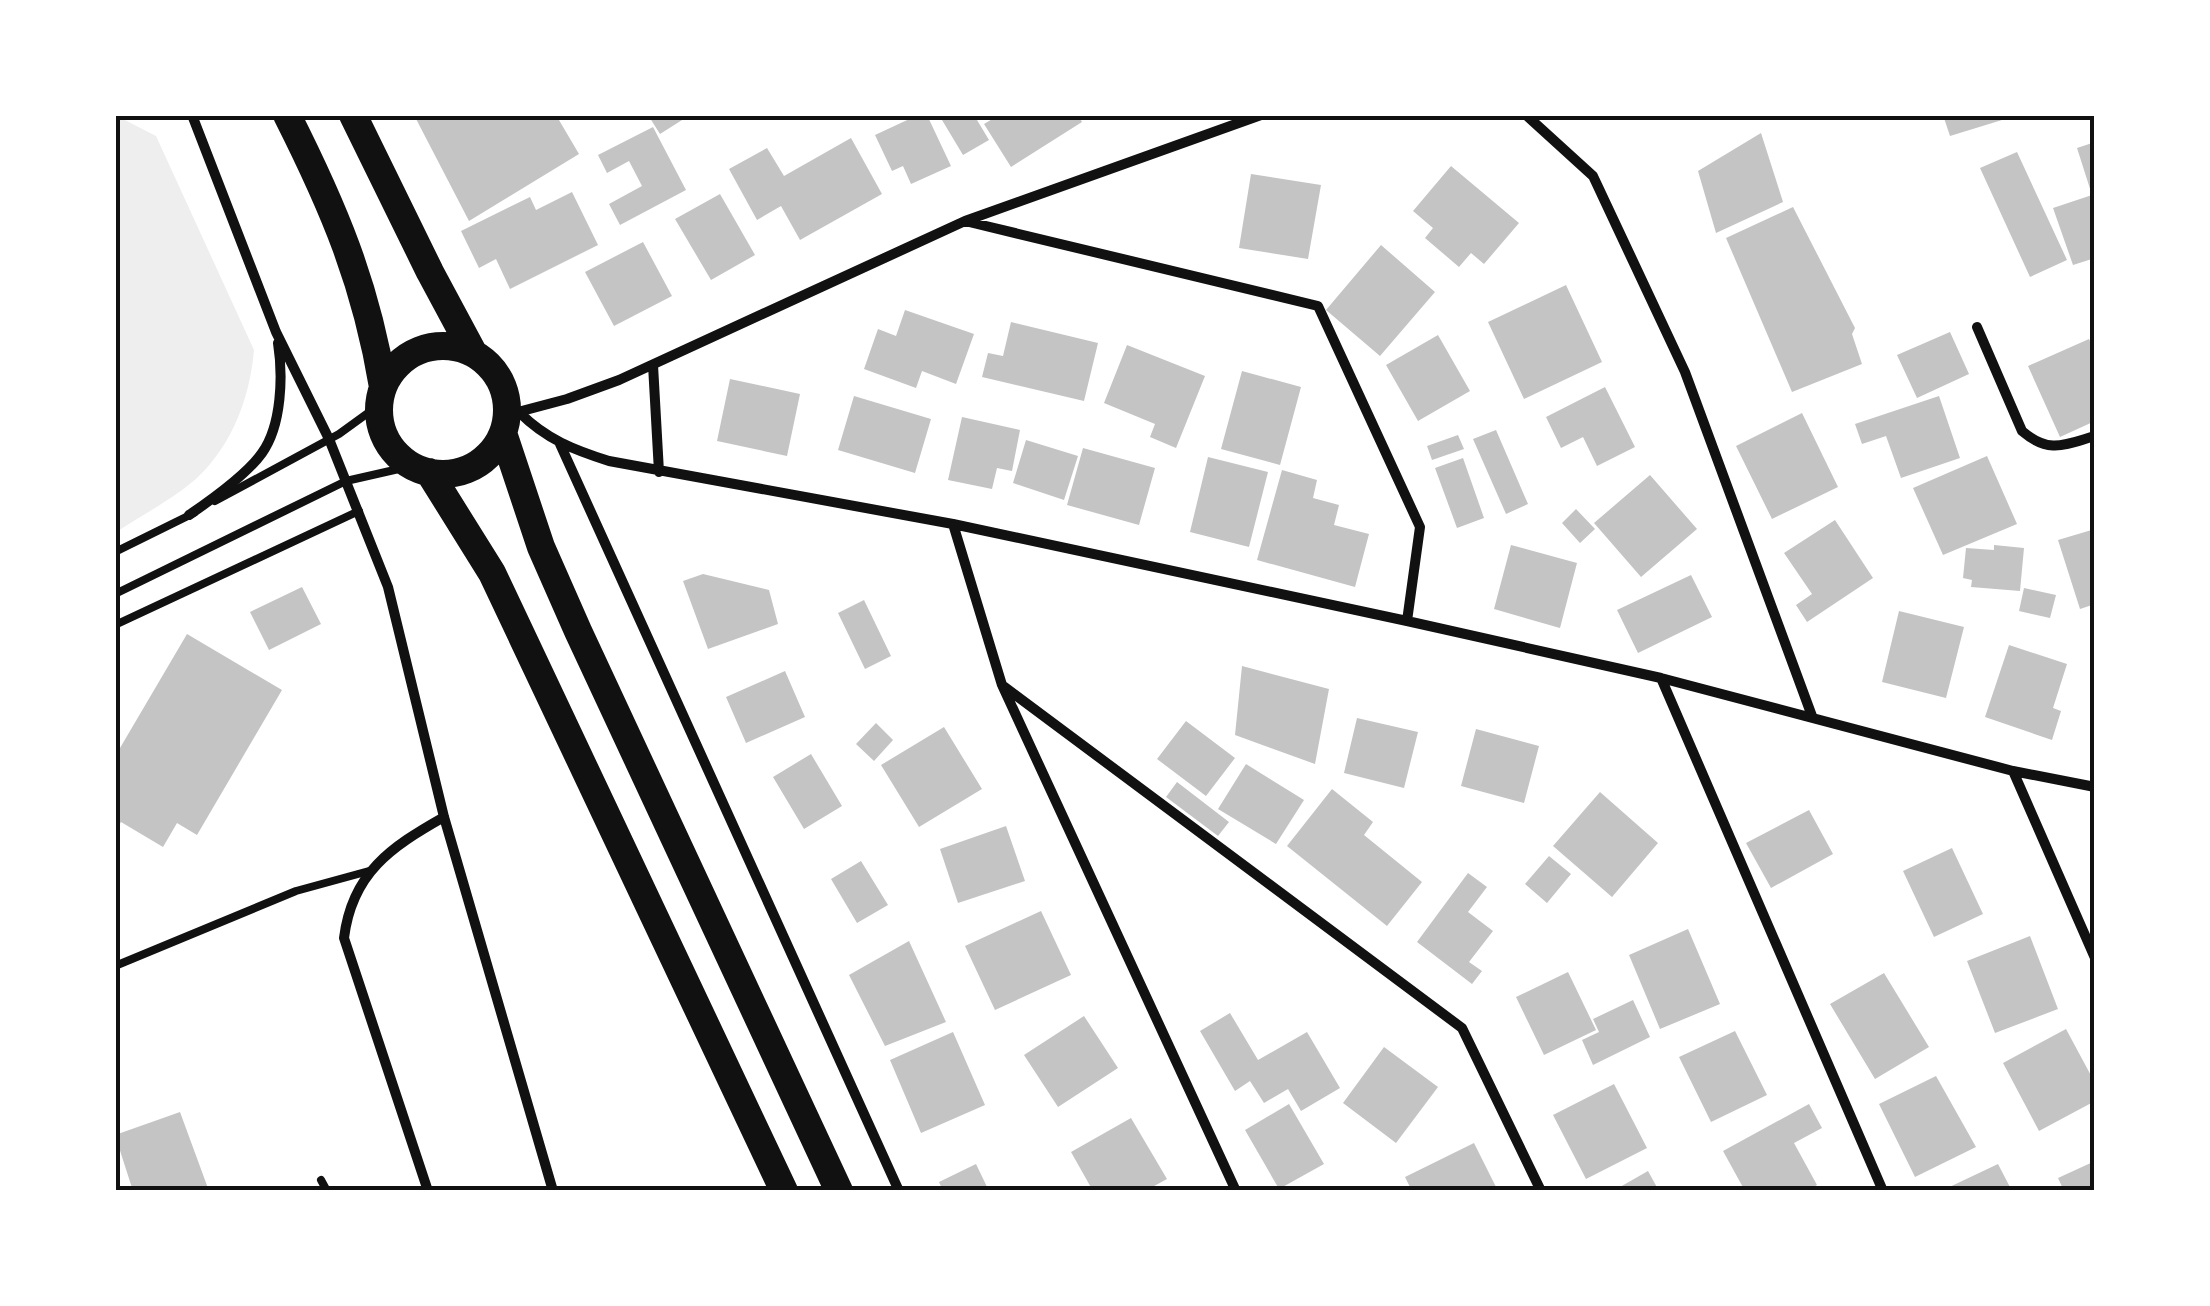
<svg xmlns="http://www.w3.org/2000/svg" width="2210" height="1306" font-family="'Asap Condensed',sans-serif">
  <style>
    .green { fill: #eee }
    .building { fill: #c4c4c4 }
    .lines { fill: none; stroke-linecap: round; stroke-linejoin: round }
    .service { stroke: #111; stroke-width: 8 }
    .minor { stroke: #111; stroke-width: 10 }
    .trunk { stroke: #111; stroke-width: 28 }
    .neatline { fill: none; stroke: #111; stroke-width: 4 }
  </style>
  <rect width="100%" height="100%" fill="#fff"/>
  <!-- green -->
  <path class="green" d="M 115,115 L 156,136 L 254,350 C 250,396 233,443 199,476 C 177,497 140,516 115,533 Z"/>
  <!-- building -->
  <path class="building" d="M 414,115 L 556,115 L 579,154 L 469,221 Z
    M 648,115 L 690,115 L 660,134 Z
    M 918,115 L 927,115 L 951,166 L 911,184 L 903,166 L 892,171 L 875,135 Z
    M 939,115 L 974,115 L 989,140 L 963,155 Z
    M 999,115 L 1078,115 L 1082,122 L 1011,167 L 984,124 Z
    M 1943,115 L 2015,115 L 2015,116 L 1950,136 Z
    M 653,127 L 686,190 L 620,225 L 609,204 L 642,186 L 629,161 L 607,173 L 598,155 Z
    M 1761,133 L 1783,202 L 1716,233 L 1698,171 Z
    M 851,138 L 882,194 L 800,240 L 781,206 L 757,220 L 729,169 L 767,148 L 784,176 Z
    M 2095,142 L 2095,258 L 2073,265 L 2053,208 L 2092,195 L 2077,148 Z
    M 2017,152 L 2067,260 L 2030,277 L 1980,168 Z
    M 1451,166 L 1519,223 L 1484,264 L 1471,253 L 1459,267 L 1425,238 L 1433,228 L 1413,211 Z
    M 1251,174 L 1321,185 L 1308,259 L 1239,248 Z
    M 572,192 L 598,245 L 510,289 L 496,259 L 479,268 L 461,231 L 530,197 L 536,210 Z
    M 720,194 L 755,255 L 711,280 L 675,219 Z
    M 1793,207 L 1855,328 L 1852,334 L 1862,364 L 1792,392 L 1726,238 Z
    M 643,242 L 672,296 L 614,326 L 585,272 Z
    M 1381,245 L 1435,292 L 1380,356 L 1326,310 Z
    M 1566,285 L 1602,362 L 1524,399 L 1488,322 Z
    M 905,310 L 974,334 L 956,384 L 922,371 L 916,388 L 864,369 L 878,329 L 896,336 Z
    M 1011,322 L 1098,343 L 1084,401 L 982,377 L 988,353 L 1003,356 Z
    M 1950,332 L 1969,374 L 1917,398 L 1897,355 Z
    M 1438,335 L 1470,391 L 1418,421 L 1386,365 Z
    M 2089,339 L 2095,351 L 2095,421 L 2060,437 L 2028,366 Z
    M 1127,345 L 1205,376 L 1176,448 L 1150,437 L 1155,424 L 1104,403 Z
    M 1242,371 L 1301,387 L 1280,465 L 1221,449 Z
    M 730,379 L 800,394 L 787,456 L 717,441 Z
    M 1605,387 L 1635,447 L 1597,466 L 1583,437 L 1561,448 L 1546,417 Z
    M 854,396 L 931,419 L 915,473 L 838,450 Z
    M 1939,396 L 1960,458 L 1901,478 L 1886,436 L 1862,444 L 1855,424 Z
    M 1802,413 L 1838,487 L 1772,519 L 1736,446 Z
    M 962,417 L 1020,430 L 1012,471 L 997,468 L 992,489 L 948,480 Z
    M 1496,430 L 1528,504 L 1506,514 L 1473,439 Z
    M 1458,435 L 1464,449 L 1432,460 L 1427,446 Z
    M 1026,440 L 1078,456 L 1064,500 L 1013,483 Z
    M 1083,448 L 1155,468 L 1139,525 L 1067,505 Z
    M 1987,456 L 2017,524 L 1943,555 L 1913,488 Z
    M 1208,457 L 1268,472 L 1249,547 L 1190,532 Z
    M 1463,458 L 1484,518 L 1457,528 L 1435,468 Z
    M 1282,470 L 1317,480 L 1313,498 L 1339,505 L 1334,525 L 1369,534 L 1355,587 L 1257,560 Z
    M 1650,475 L 1697,529 L 1641,577 L 1594,523 Z
    M 1576,509 L 1595,529 L 1580,543 L 1562,523 Z
    M 1835,520 L 1873,578 L 1807,622 L 1796,605 L 1812,594 L 1784,553 Z
    M 2095,529 L 2095,604 L 2080,609 L 2058,540 Z
    M 1511,545 L 1577,563 L 1560,628 L 1494,609 Z
    M 1994,545 L 2024,548 L 2020,591 L 1971,587 L 1972,580 L 1963,578 L 1966,548 L 1994,550 Z
    M 703,574 L 769,590 L 778,624 L 708,649 L 683,581 Z
    M 1691,575 L 1712,617 L 1638,653 L 1617,610 Z
    M 302,587 L 321,624 L 269,650 L 250,612 Z
    M 2024,588 L 2056,595 L 2050,618 L 2019,611 Z
    M 864,600 L 891,656 L 865,669 L 838,613 Z
    M 1899,611 L 1964,627 L 1946,698 L 1882,682 Z
    M 187,634 L 282,690 L 197,835 L 177,823 L 163,847 L 121,822 L 115,832 L 115,745 L 120,748 Z
    M 2009,645 L 2067,664 L 2053,708 L 2061,711 L 2052,740 L 1985,717 Z
    M 1242,666 L 1329,689 L 1315,764 L 1235,735 Z
    M 785,671 L 805,717 L 746,743 L 726,697 Z
    M 1357,718 L 1418,732 L 1404,788 L 1344,773 Z
    M 1186,721 L 1235,758 L 1206,796 L 1157,759 Z
    M 876,723 L 893,740 L 874,761 L 856,744 Z
    M 944,727 L 982,789 L 919,827 L 881,765 Z
    M 1476,729 L 1539,746 L 1524,803 L 1461,786 Z
    M 811,754 L 842,806 L 804,829 L 773,777 Z
    M 1246,764 L 1304,800 L 1276,844 L 1218,809 Z
    M 1177,782 L 1229,822 L 1218,836 L 1166,797 Z
    M 1332,789 L 1373,822 L 1364,835 L 1422,882 L 1387,926 L 1287,846 Z
    M 1600,792 L 1658,843 L 1612,897 L 1553,846 Z
    M 1809,810 L 1833,854 L 1771,888 L 1746,843 Z
    M 1006,826 L 1025,881 L 958,903 L 940,849 Z
    M 1952,848 L 1983,914 L 1934,937 L 1903,871 Z
    M 1549,856 L 1571,874 L 1547,903 L 1525,884 Z
    M 861,861 L 888,905 L 857,923 L 831,879 Z
    M 1468,873 L 1487,887 L 1468,912 L 1493,931 L 1469,962 L 1482,971 L 1472,984 L 1417,942 Z
    M 1041,911 L 1071,975 L 995,1010 L 965,946 Z
    M 1688,929 L 1720,1004 L 1660,1029 L 1629,955 Z
    M 2030,936 L 2058,1009 L 1995,1033 L 1967,961 Z
    M 909,941 L 946,1022 L 885,1046 L 849,975 Z
    M 1568,972 L 1596,1030 L 1544,1055 L 1516,997 Z
    M 1884,973 L 1929,1047 L 1875,1079 L 1830,1004 Z
    M 1633,1000 L 1650,1037 L 1593,1065 L 1582,1040 L 1599,1032 L 1593,1019 Z
    M 1230,1013 L 1258,1060 L 1307,1032 L 1340,1088 L 1301,1111 L 1288,1089 L 1264,1103 L 1250,1081 L 1235,1091 L 1200,1031 Z
    M 1084,1016 L 1118,1068 L 1058,1107 L 1024,1055 Z
    M 2066,1029 L 2095,1083 L 2095,1101 L 2039,1131 L 2003,1063 Z
    M 1735,1031 L 1767,1095 L 1711,1122 L 1679,1057 Z
    M 953,1032 L 985,1105 L 921,1133 L 890,1060 Z
    M 1384,1047 L 1438,1087 L 1396,1143 L 1343,1103 Z
    M 1936,1076 L 1976,1147 L 1915,1177 L 1879,1104 Z
    M 1614,1084 L 1647,1148 L 1586,1179 L 1553,1115 Z
    M 1289,1104 L 1324,1164 L 1279,1189 L 1245,1130 Z
    M 1809,1104 L 1822,1128 L 1794,1143 L 1817,1185 L 1806,1191 L 1745,1191 L 1723,1151 Z
    M 180,1112 L 209,1191 L 133,1191 L 115,1135 Z
    M 1131,1118 L 1167,1179 L 1145,1191 L 1093,1191 L 1071,1152 Z
    M 1474,1143 L 1498,1191 L 1412,1191 L 1405,1177 Z
    M 2095,1161 L 2095,1191 L 2064,1191 L 2058,1178 Z
    M 976,1164 L 989,1191 L 943,1191 L 939,1182 Z
    M 1998,1164 L 2012,1191 L 1941,1191 Z
    M 1648,1171 L 1659,1191 L 1613,1191 Z"/>
  <g class="lines">
    <!-- service -->
    <path class="service" d="M 215,501 L 339,434 L 379,405
      M 115,552 L 194,513
      M 115,594 L 346,481 L 412,466
      M 115,625 L 359,511
      M 115,966 L 296,891 L 369,871
      M 321,1180 L 327,1191"/>
    <!-- minor -->
    <path class="minor" d="M 192,115 L 276,332 L 329,439 L 388,587 L 444,817 L 553,1191
      M 1526,115 L 1593,176 L 1685,372 L 1812,716
      M 965,221 L 1261,115
      M 1977,327 L 2022,431 C 2049,454 2064,445 2095,436
      M 653,365 L 659,472
      M 520,413 C 546,439 574,450 609,461 L 953,524 L 1407,621 L 1661,678 L 2013,771 L 2095,787
      M 507,415 L 567,399 L 619,380 L 965,221 L 1318,306 L 1420,527 L 1407,621
      M 560,444 L 899,1191
      M 189,515 C 211,500 247,474 262,453 C 282,425 283,375 278,343
      M 953,524 L 1002,685 L 1236,1191
      M 1661,678 L 1883,1191
      M 1002,685 L 1462,1028 L 1541,1191
      M 2013,771 L 2095,958
      M 428,1191 L 344,938 C 352,873 391,847 444,817"/>
    <!-- trunk -->
    <path class="trunk" d="M 287,115 C 334,208 366,284 383,387
      M 353,115 L 430,272 L 474,354
      M379 410a64 64 0 1 1 128 0a64 64 0 1 1-128 0Z
      M 503,433 L 541,547 L 578,631 L 839,1191
      M 429,472 L 492,573 L 784,1191"/>
  </g>
  <!-- border -->
  <rect width="2210" height="1306" fill="none" stroke="#ffffff" stroke-width="235"/>
  <rect x="118" y="118" width="1974" height="1070" class="neatline"/>
</svg>
